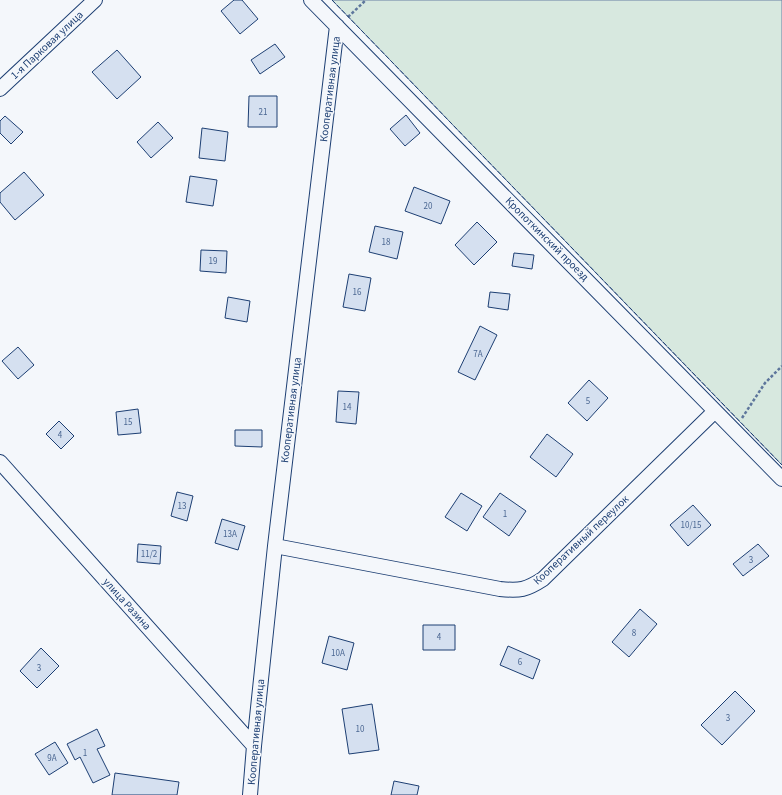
<svg xmlns="http://www.w3.org/2000/svg" width="782" height="795" font-family="'Source Sans 3',sans-serif">
  <style>
    .green { fill: #d7e8df; stroke: #687fa3 }
    .building { fill: #d5e0f0; stroke: #1d3f73 }
    .lines { fill: none; stroke-linecap: round; stroke-linejoin: round }
    .street-casing { stroke: #1d3f73; stroke-width: 16 }
    .path { stroke: #5e769c; stroke-width: 2.5; stroke-dasharray: 3 2; stroke-linecap: butt }
    .street { stroke: #f4f7fb; stroke-width: 14 }
    .fence { stroke: #1d3f73; stroke-width: 1; stroke-dasharray: 5 2; stroke-linecap: butt }
    .labels { text-anchor: middle; dominant-baseline: central; stroke-width: 3; stroke-linejoin: round; paint-order: stroke }
    .number-label { font-size: 9px; fill: #4b6792 }
    .street-label { font-size: 11px; fill: #1d3f73; stroke: #f4f7fb }
  </style>
  <rect width="100%" height="100%" fill="#f4f7fb"/>
  <!-- green -->
  <path class="green" d="M 332,0 L 782,0 L 782,465 L 740,422 Z"/>
  <!-- building -->
  <path class="building" d="M 234,0 L 242,0 L 258,19 L 240,34 L 221,11 Z
    M 275,44 L 285,57 L 260,74 L 251,60 Z
    M 117,50 L 141,77 L 117,99 L 92,72 Z
    M 249,96 L 277,96 L 277,127 L 248,127 Z
    M 406,115 L 420,133 L 405,146 L 390,129 Z
    M 5,116 L 23,132 L 11,144 L 0,133 L 0,121 Z
    M 158,122 L 173,138 L 151,158 L 137,142 Z
    M 202,128 L 228,132 L 225,161 L 199,158 Z
    M 24,172 L 44,195 L 15,220 L 0,202 L 0,193 Z
    M 190,176 L 217,180 L 213,206 L 186,202 Z
    M 414,187 L 450,201 L 441,224 L 405,211 Z
    M 477,222 L 497,242 L 474,265 L 455,245 Z
    M 375,226 L 403,232 L 397,259 L 369,252 Z
    M 201,250 L 227,251 L 226,273 L 200,271 Z
    M 514,253 L 534,255 L 532,269 L 512,266 Z
    M 349,274 L 371,278 L 365,311 L 343,307 Z
    M 490,292 L 510,294 L 508,310 L 488,307 Z
    M 228,297 L 250,301 L 247,322 L 225,318 Z
    M 480,326 L 497,335 L 475,380 L 458,372 Z
    M 18,347 L 34,365 L 18,379 L 2,361 Z
    M 589,380 L 608,398 L 587,421 L 568,403 Z
    M 338,391 L 359,392 L 356,424 L 336,422 Z
    M 138,409 L 141,433 L 118,435 L 116,412 Z
    M 59,421 L 74,436 L 61,449 L 46,434 Z
    M 235,430 L 262,430 L 262,447 L 235,446 Z
    M 547,434 L 573,454 L 556,477 L 530,457 Z
    M 177,492 L 193,496 L 187,521 L 171,516 Z
    M 461,493 L 482,506 L 467,531 L 445,517 Z
    M 500,493 L 526,511 L 509,536 L 483,517 Z
    M 693,505 L 711,525 L 688,546 L 670,525 Z
    M 222,519 L 245,526 L 238,550 L 215,543 Z
    M 138,544 L 161,546 L 160,564 L 137,562 Z
    M 758,544 L 769,556 L 743,576 L 733,564 Z
    M 640,609 L 657,624 L 629,657 L 612,642 Z
    M 423,625 L 455,625 L 455,650 L 423,650 Z
    M 329,636 L 354,643 L 347,670 L 322,663 Z
    M 508,646 L 540,660 L 533,679 L 500,665 Z
    M 41,648 L 59,666 L 37,688 L 20,671 Z
    M 735,691 L 755,711 L 722,745 L 701,725 Z
    M 372,704 L 379,750 L 349,754 L 342,709 Z
    M 97,729 L 105,746 L 97,749 L 110,775 L 93,783 L 80,757 L 75,760 L 67,744 Z
    M 55,742 L 68,763 L 49,775 L 35,754 Z
    M 115,773 L 179,782 L 177,795 L 112,795 Z
    M 394,781 L 419,786 L 417,795 L 391,795 Z"/>
  <g class="lines">
    <!-- street casing -->
    <g class="street-casing">
      <path id="street" d="M 311,0 L 782,479
        M 0,89 L 95,0
        M 0,462 L 254,746
        M 275,546 L 500,589 C 520,591 526,590 543,579 L 715,411
        M 250,795 L 254,746 L 275,546 L 337,26"/>
    </g>
    <!-- path -->
    <path class="path" d="M 348,17 L 366,0
      M 742,418 L 765,383 L 782,366"/>
    <!-- street -->
    <use href="#street" class="street"/>
    <!-- fence -->
    <path class="fence" d="M 332,0 L 782,465"/>
  </g>
  <g class="labels">
    <!-- number labels -->
    <g class="number-label">
      <text x="263" y="112">21</text>
      <text x="428" y="206">20</text>
      <text x="386" y="242">18</text>
      <text x="213" y="261">19</text>
      <text x="357" y="292">16</text>
      <text x="478" y="354">7А</text>
      <text x="588" y="401">5</text>
      <text x="347" y="407">14</text>
      <text x="128" y="422">15</text>
      <text x="60" y="435">4</text>
      <text x="182" y="506">13</text>
      <text x="505" y="514">1</text>
      <text x="691" y="525">10/15</text>
      <text x="230" y="534">13А</text>
      <text x="149" y="554">11/2</text>
      <text x="751" y="560">3</text>
      <text x="634" y="633">8</text>
      <text x="439" y="637">4</text>
      <text x="338" y="653">10А</text>
      <text x="520" y="662">6</text>
      <text x="39" y="668">3</text>
      <text x="728" y="718">3</text>
      <text x="360" y="729">10</text>
      <text x="85" y="753">1</text>
      <text x="52" y="758">9А</text>
    </g>
    <!-- street labels -->
    <g class="street-label">
      <text transform="translate(47 45) rotate(-43)">1-я Парковая улица</text>
      <text transform="translate(330 89) rotate(-83)">Кооперативная улица</text>
      <text transform="translate(547 239) rotate(45)">Кропоткинский проезд</text>
      <text transform="translate(291 410) rotate(-83)">Кооперативная улица</text>
      <text transform="translate(581 540) rotate(-43)">Кооперативный переулок</text>
      <text transform="translate(127 604) rotate(48)">улица Разина</text>
      <text transform="translate(256 732) rotate(-85)">Кооперативная улица</text>
    </g>
  </g>
</svg>
